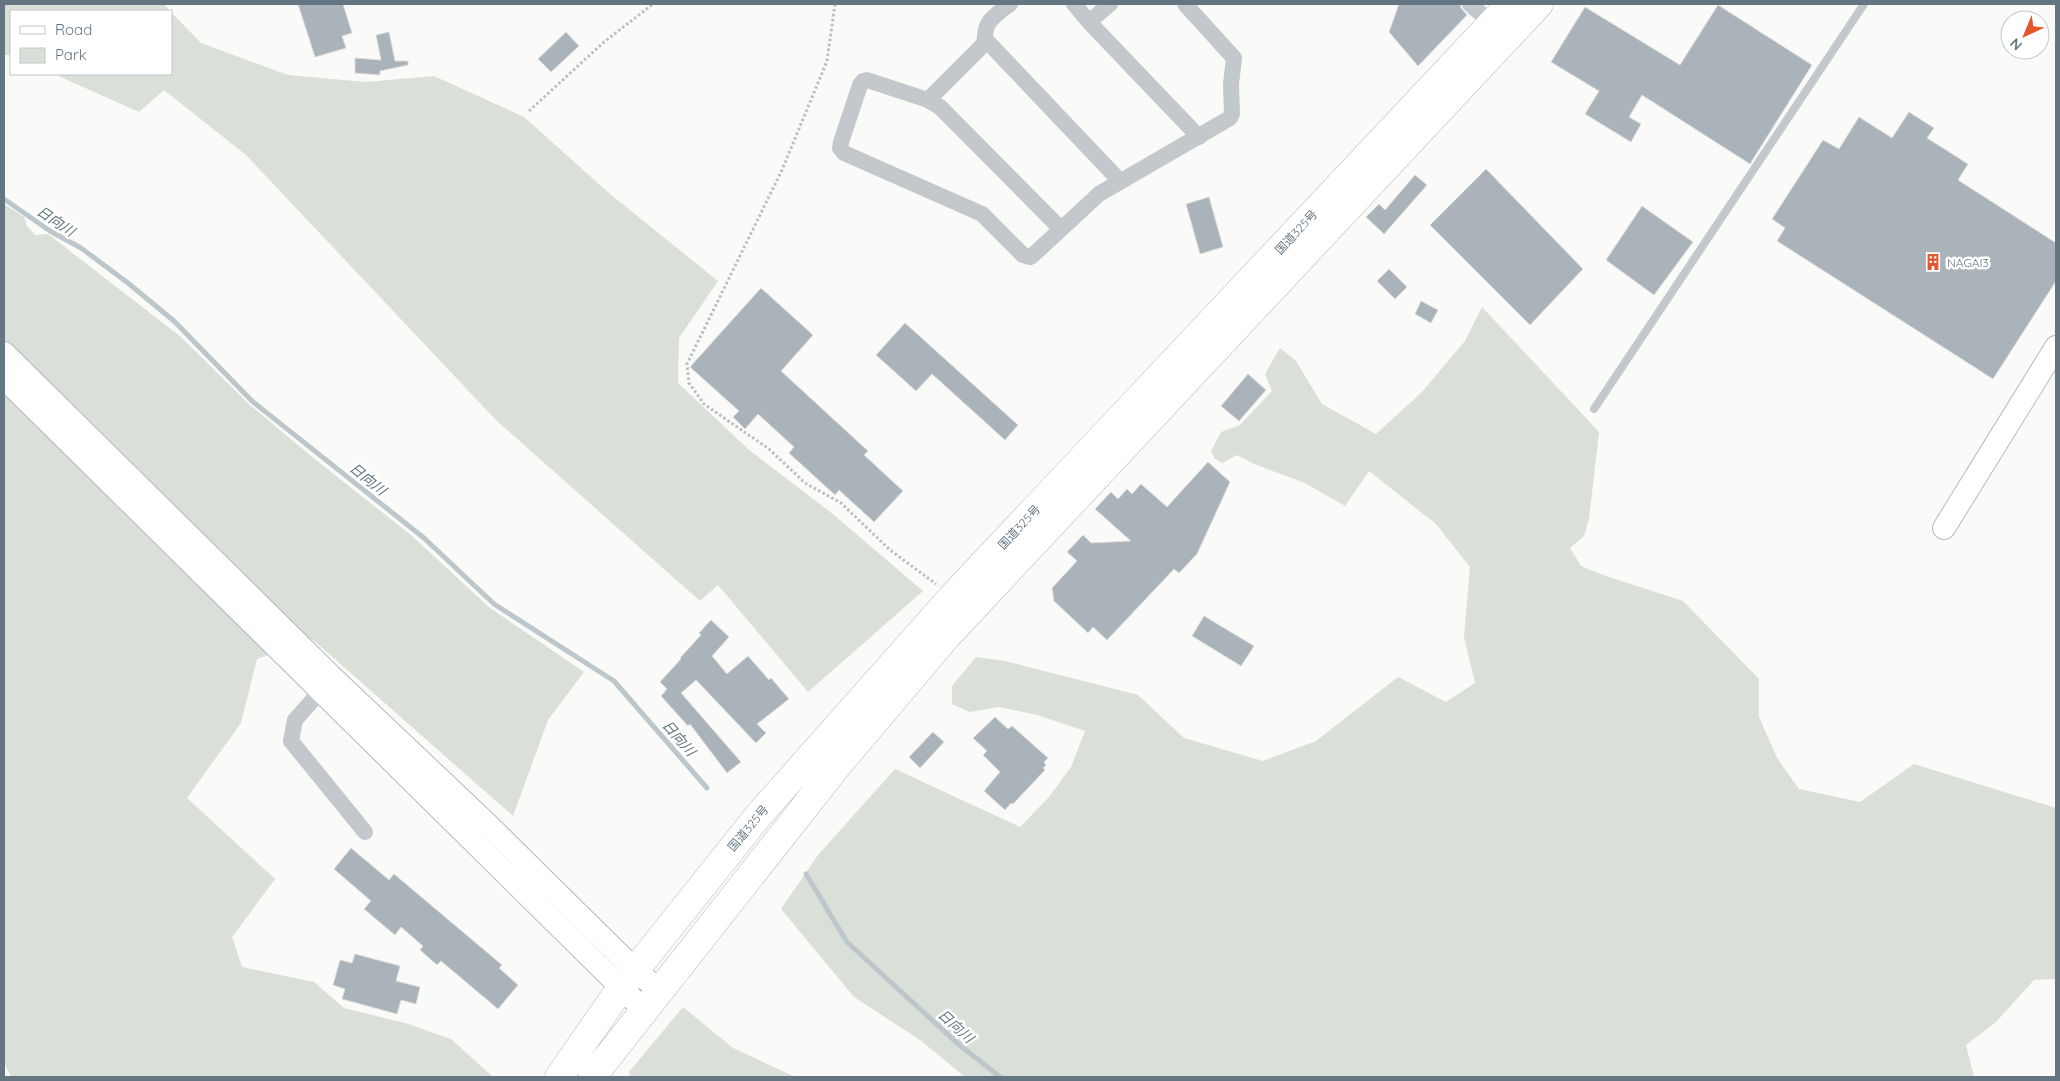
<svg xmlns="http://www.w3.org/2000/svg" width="2060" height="1081" font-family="Quicksand,'Noto Sans JP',sans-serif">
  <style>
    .green { fill: #dadfd7 }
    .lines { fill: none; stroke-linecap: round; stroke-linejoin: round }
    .stream { stroke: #bbc7cb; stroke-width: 5 }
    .building { fill: #aab3b9; stroke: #dcdcda }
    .secondary-casing { stroke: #b3babf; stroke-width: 24 }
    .highway-casing { stroke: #b4b9bd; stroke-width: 29 }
    .path { stroke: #bbbfc2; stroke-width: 3; stroke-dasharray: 2.5 2.5; stroke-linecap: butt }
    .lane { stroke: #c3c8cc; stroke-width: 8 }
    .street { stroke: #c3c8cc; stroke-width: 16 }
    .secondary { stroke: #fff; stroke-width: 22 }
    .highway { stroke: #fff; stroke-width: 28 }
    .labels { text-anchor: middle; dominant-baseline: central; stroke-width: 5; stroke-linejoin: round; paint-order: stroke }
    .street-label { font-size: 12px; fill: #657683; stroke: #fff }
    .poi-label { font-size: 12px; fill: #657683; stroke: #fff; text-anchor: start }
    .water-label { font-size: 14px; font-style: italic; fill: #60757c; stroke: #fff }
  </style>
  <rect width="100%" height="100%" fill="#fafaf8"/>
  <!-- green -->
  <path class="green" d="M 4,4 L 164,4 L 170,11 L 11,11 L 11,55 L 4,55 Z
    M 171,12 L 201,43 L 288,75 L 366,82 L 434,76 L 524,117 L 610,194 L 718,281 L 679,338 L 678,383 L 748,449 L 834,515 L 923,591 L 808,692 L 718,585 L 700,601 L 496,420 L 246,155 L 164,90 L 139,112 L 54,74 L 171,74 Z
    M 4,204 L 24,217 L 27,226 L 35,235 L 48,234 L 181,337 L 250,405 L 317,461 L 411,535 L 490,608 L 584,672 L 548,720 L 513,816 L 312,639 L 257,659 L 241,723 L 187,798 L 275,879 L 232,937 L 242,967 L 314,982 L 344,1008 L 405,1023 L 451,1039 L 493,1077 L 11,1077 L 4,1063 Z
    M 1482,307 L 1599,432 L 1589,519 L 1584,536 L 1570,548 L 1581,566 L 1603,575 L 1683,601 L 1759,679 L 1759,717 L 1777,758 L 1799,789 L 1860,802 L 1914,764 L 2056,808 L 2056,979 L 2034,980 L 1996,1022 L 1966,1045 L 1974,1077 L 965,1077 L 920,1040 L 854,997 L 781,909 L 818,855 L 895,769 L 1020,827 L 1049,797 L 1071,767 L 1085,731 L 1037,715 L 999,707 L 970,712 L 952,704 L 952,686 L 976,657 L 1005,661 L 1138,695 L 1184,738 L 1263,761 L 1316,741 L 1398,677 L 1446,702 L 1475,683 L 1464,637 L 1470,567 L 1436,524 L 1369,471 L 1345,506 L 1305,483 L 1254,464 L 1237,455 L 1222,463 L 1215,459 L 1211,451 L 1221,432 L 1240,425 L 1272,391 L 1265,374 L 1280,348 L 1296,361 L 1322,404 L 1376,434 L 1421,393 L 1465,341 Z
    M 683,1007 L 733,1048 L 795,1077 L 631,1077 L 629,1072 Z"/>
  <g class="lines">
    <!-- stream -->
    <path class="stream" d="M 4,199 L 50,231 L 81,248 L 128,283 L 174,321 L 252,401 L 424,538 L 494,604 L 614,681 L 707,788
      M 806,874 L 847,942 L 957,1043 L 1000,1077"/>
  </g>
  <!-- building -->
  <path class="building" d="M 298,4 L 343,4 L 352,33 L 342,36 L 346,48 L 315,57 Z
    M 1399,4 L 1460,4 L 1461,8 L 1467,15 L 1418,66 L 1389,32 Z
    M 1718,5 L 1812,65 L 1750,164 L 1642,95 L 1629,117 L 1641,124 L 1631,142 L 1585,114 L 1599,91 L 1551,62 L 1585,7 L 1680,65 Z
    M 389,32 L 395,61 L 408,61 L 408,65 L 380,71 L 380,75 L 355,73 L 355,58 L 381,60 L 376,35 Z
    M 566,32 L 579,46 L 551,72 L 538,59 Z
    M 1909,112 L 1934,128 L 1927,138 L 1968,164 L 1958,180 L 2056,243 L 2056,281 L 1993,379 L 1777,241 L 1785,228 L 1772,219 L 1823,140 L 1839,149 L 1859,117 L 1892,138 Z
    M 1486,169 L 1583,269 L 1530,325 L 1430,225 Z
    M 1415,175 L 1427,185 L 1384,234 L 1366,217 L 1379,204 L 1385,210 Z
    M 1209,197 L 1223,247 L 1200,254 L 1186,204 Z
    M 1642,206 L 1693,242 L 1654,295 L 1606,260 Z
    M 1389,269 L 1407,287 L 1395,299 L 1377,281 Z
    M 761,288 L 813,335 L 781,371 L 868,451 L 864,455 L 903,491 L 874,522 L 839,490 L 835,495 L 789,453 L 794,447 L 758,414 L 745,429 L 733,417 L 739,411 L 690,367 Z
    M 1421,301 L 1438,310 L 1431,323 L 1415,314 Z
    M 905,323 L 1018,425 L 1005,440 L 932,374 L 916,391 L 876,355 Z
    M 1248,374 L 1266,390 L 1239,421 L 1221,406 Z
    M 1208,462 L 1230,482 L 1197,554 L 1179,573 L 1174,569 L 1107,640 L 1093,627 L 1088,633 L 1054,601 L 1052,588 L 1077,561 L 1067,552 L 1083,535 L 1091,543 L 1131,541 L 1095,509 L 1111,492 L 1118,499 L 1127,489 L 1132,494 L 1141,484 L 1167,507 Z
    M 1204,616 L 1254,646 L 1241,666 L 1192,636 Z
    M 711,620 L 729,637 L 712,656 L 727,674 L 748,656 L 769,680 L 771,678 L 789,699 L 757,724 L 766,733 L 756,743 L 696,680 L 681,693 L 741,762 L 727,773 L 690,724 L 688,726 L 661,696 L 667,689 L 660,682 L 681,659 L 680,658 L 701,635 L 699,633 Z
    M 995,717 L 1008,729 L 1012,726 L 1048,758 L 1044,762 L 1046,765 L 1043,768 L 1045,770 L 1013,804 L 1011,803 L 1005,810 L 984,791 L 1000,772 L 983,755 L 987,751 L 973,738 Z
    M 933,732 L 944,742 L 920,768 L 909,757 Z
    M 351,848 L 389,880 L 394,874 L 502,965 L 499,968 L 518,985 L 498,1009 L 441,961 L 437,965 L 420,950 L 423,946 L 401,927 L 395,935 L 364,909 L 371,901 L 334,869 Z
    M 355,954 L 400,966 L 396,981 L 420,987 L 416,1004 L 401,1000 L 397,1014 L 342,999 L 345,989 L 333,985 L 340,960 L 352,963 Z"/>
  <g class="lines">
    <!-- secondary casing -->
    <g class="secondary-casing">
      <path id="secondary" d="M 4,353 L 333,678 L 485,822 L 635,970 L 660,991
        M 4,378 L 645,1011
        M 1944,528 L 2056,347"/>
    </g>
    <!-- highway casing -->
    <g class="highway-casing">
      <path id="highway" d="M 559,1077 L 621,988 L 758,816 L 953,596 L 1510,4
        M 592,1077 L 837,766 L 947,636 L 1539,4"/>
    </g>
    <!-- path -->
    <path class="path" d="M 835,4 L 827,61 L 782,170 L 687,364 L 689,383 L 704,404 L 769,449 L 805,483 L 841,503 L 890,550 L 936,584
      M 529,111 L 604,42 L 653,4"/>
    <!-- lane -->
    <path class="lane" d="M 1594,409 L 1864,4"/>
    <!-- street -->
    <path class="street" d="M 1074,4 L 1089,22 L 1199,137
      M 1470,4 L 1498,29
      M 1089,22 L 1110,4
      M 986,40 L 1120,181
      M 928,100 L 980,48 C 988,39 983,36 987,26 C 991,17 1002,10 1010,4
      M 1061,229 L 940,107 L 928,100 L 867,80 L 863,81 L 860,85 L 841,142 L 840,148 L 844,153 L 982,214 L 1023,255 L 1030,257 L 1032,256 L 1099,194 L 1230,118 L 1232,114 L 1231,84 L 1234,58 L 1185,4
      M 328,683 L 295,720 L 291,741 L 365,832"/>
    <!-- secondary -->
    <use href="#secondary" class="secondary"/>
    <!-- highway -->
    <use href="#highway" class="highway"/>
  </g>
  <!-- icons -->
  <defs>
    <g id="building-bare" transform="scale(1.35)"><path d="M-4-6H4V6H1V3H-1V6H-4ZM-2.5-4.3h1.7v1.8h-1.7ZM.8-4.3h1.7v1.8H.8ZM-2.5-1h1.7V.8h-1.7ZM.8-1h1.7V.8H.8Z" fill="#e4572e" stroke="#fff" stroke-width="2.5" paint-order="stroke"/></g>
  </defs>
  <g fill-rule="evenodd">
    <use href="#building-bare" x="1933" y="262"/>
  </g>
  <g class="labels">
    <!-- street labels -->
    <g class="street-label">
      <text transform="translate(1296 232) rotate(-47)">国道325号</text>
      <text transform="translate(1019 527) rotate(-47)">国道325号</text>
      <text transform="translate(748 828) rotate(-50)">国道325号</text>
    </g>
    <!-- poi labels -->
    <g class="poi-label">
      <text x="1947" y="262">NAGAI3</text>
    </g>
    <!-- water labels -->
    <g class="water-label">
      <text transform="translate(56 221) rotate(34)">日向川</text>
      <text transform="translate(368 479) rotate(39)">日向川</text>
      <text transform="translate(679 738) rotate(49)">日向川</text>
      <text transform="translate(956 1026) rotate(42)">日向川</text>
    </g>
  </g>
  <!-- border -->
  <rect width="2060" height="1081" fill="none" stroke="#657683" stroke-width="10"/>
  <!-- legend -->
  <rect x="10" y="10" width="162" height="65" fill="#ffffff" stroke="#c1c8cd"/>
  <rect x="20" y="26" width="25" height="8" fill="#ffffff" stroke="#c1c8cd"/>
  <text x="55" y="35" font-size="15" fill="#657683">Road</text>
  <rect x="20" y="48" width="25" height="15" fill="#dadfd7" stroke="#c1c8cd"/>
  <text x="55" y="60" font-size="15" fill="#657683">Park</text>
  <!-- north arrow -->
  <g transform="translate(2025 35) rotate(224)"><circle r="24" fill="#ffffff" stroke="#c1c8cd"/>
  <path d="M0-4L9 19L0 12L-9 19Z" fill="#e4572e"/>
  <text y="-8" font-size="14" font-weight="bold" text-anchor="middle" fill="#657683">N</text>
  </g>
</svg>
